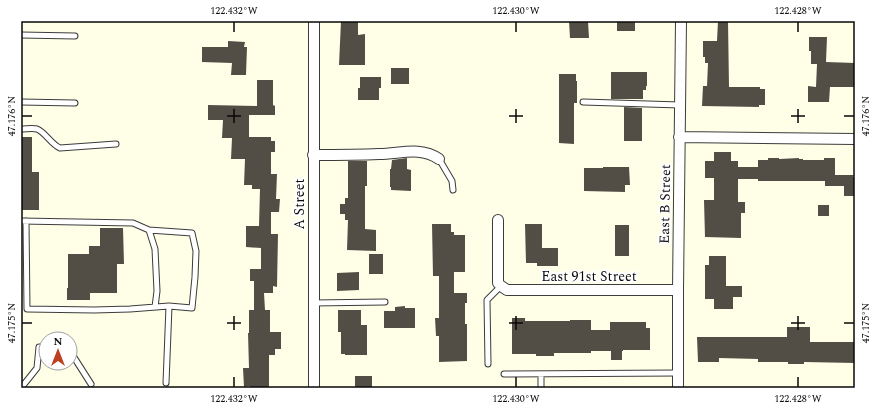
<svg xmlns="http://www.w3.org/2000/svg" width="876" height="409" font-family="Spectral,serif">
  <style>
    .building { fill: #524e46 }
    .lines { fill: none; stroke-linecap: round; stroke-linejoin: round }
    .service-casing { stroke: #3c3c3c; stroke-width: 7 }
    .minor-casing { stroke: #3c3c3c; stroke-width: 12 }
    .service { stroke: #fff; stroke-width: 5 }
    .minor { stroke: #fff; stroke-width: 10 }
    .ticks { fill: none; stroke: #090909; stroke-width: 1.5 }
    .labels { text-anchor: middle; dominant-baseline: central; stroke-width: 4; stroke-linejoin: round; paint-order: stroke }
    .street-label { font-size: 14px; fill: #090909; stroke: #fff }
    .neatline { fill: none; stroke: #090909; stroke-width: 1.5 }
    .ticks-label { font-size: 10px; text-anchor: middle; fill: #090909 }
  </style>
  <rect width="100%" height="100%" fill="#feffe6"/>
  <!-- building -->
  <path class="building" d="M 341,21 L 358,21 L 358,35 L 365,34 L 365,65 L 339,65 Z
    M 569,21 L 588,21 L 589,38 L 570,38 Z
    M 617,21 L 635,21 L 635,31 L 617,31 Z
    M 718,21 L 728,21 L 729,87 L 760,87 L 760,89 L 765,89 L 765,105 L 759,105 L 759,107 L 702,106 L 703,86 L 707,86 L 708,63 L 705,63 L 705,57 L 703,57 L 703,41 L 717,41 Z
    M 809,37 L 827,37 L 826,62 L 855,63 L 855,87 L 830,87 L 829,102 L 808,102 L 808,86 L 816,87 L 817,64 L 811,64 L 811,51 L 809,51 Z
    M 228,41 L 245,42 L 244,47 L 247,47 L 246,75 L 231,75 L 232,63 L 202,62 L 202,47 L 228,47 Z
    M 391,68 L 409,68 L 409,84 L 391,84 Z
    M 611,72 L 647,72 L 647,86 L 646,86 L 646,90 L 643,90 L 643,99 L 611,99 Z
    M 559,74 L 576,74 L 576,81 L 577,81 L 577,103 L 574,103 L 574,144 L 559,143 Z
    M 360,77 L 381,77 L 381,88 L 379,88 L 379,100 L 358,100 L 358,88 L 360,88 Z
    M 257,80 L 273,80 L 273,105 L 275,106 L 275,115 L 249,115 L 249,137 L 271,137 L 271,141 L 275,141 L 275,152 L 271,152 L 271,174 L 277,174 L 276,199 L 280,199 L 279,212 L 271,212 L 271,234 L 278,234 L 277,287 L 273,286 L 273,293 L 264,293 L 265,310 L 270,310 L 270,332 L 281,332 L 281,349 L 275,349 L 275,355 L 269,355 L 269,388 L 250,388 L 250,386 L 244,387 L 243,368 L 249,368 L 248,333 L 249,333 L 249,310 L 254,310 L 254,281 L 250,281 L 250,269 L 261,269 L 261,248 L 246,247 L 246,226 L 259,226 L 260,189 L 252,189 L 252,185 L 244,185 L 245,159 L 231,159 L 232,138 L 222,138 L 223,120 L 208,120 L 208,105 L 257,106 Z
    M 624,107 L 642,108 L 642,141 L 624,141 Z
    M 21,137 L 32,137 L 32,172 L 39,172 L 39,210 L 21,210 Z
    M 714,152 L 731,152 L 731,161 L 738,161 L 738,167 L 758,167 L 758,160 L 768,160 L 768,158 L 779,158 L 779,159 L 799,158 L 799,159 L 803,159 L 803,160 L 824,160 L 824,158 L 835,158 L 835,175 L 854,175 L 853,177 L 855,177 L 855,196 L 844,196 L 844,186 L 825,186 L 825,181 L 758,181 L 758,179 L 738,179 L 738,202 L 745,202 L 745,213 L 741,213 L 741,238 L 705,237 L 704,200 L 714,200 L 714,178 L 705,178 L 705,161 L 714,161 Z
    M 407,158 L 407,169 L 411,170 L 411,191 L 391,190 L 391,187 L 390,187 L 390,169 L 391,169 L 392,160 Z
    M 348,161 L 367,161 L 367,186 L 365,186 L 365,229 L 376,230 L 376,251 L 347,250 L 348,220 L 345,220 L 345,214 L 340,214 L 340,204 L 345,204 L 345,198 L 348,198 Z
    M 603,167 L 629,167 L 630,185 L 625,185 L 625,192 L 584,191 L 584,168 L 603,168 Z
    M 818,205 L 829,205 L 829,216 L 818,216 Z
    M 432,224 L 451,224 L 451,232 L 454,232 L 454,235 L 465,235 L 465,272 L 454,272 L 454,293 L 467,293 L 467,303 L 465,303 L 465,324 L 467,324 L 467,361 L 439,362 L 439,336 L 436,336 L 435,318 L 439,318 L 439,276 L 433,276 Z
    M 525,224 L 542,224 L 542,248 L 558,248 L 558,266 L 537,266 L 537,263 L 526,263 Z
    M 615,225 L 629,225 L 629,256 L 615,256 Z
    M 100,228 L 123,228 L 124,264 L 117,264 L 117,293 L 90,293 L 90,300 L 67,300 L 67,288 L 68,288 L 68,254 L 89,254 L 89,246 L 100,246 Z
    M 369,254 L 383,254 L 383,274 L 369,274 Z
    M 709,256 L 726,256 L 726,286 L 742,286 L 742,297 L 733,297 L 733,309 L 714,309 L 714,299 L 705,299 L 705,265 L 709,265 Z
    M 359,272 L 359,290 L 337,291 L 337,273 Z
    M 405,306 L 405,308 L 415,308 L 415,328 L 384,328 L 384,311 L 395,311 L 395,307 Z
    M 338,310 L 361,310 L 361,325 L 367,325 L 367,355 L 345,355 L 345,354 L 341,354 L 341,332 L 338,332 Z
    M 512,318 L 525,318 L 525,321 L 570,321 L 570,320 L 591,320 L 591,330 L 610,330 L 610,322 L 646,322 L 646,328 L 650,328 L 650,350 L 623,350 L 623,351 L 622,351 L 622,360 L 611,360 L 611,351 L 591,351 L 591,353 L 554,353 L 554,356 L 536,356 L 536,354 L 512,354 Z
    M 787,327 L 810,327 L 810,342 L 855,342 L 855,363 L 804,362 L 804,364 L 788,364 L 788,362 L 758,362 L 758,359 L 719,358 L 719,362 L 698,362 L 697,337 L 787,337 Z
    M 355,376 L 372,376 L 372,388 L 355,388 Z"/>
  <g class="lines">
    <!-- service casing -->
    <g class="service-casing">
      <path id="service" d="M 21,35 L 75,36
        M 21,102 L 75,103
        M 583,102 L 680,105
        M 21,129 C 26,129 33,128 37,129 C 45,132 51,144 60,148 L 116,144
        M 439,159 L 452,181 L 453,190
        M 21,221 L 133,223 L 149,230 L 155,249 L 157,291 L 155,307
        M 26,221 L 27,309 L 94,310 L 130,309 L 169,306 L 192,308 L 195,277 L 196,251 L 192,233 L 149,230
        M 313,303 L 385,302
        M 70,351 L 91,384
        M 488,364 L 487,300 L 501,286
        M 504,374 L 678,373
        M 541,374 L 541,388
        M 166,383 L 169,306
        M 21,388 L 37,368 L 39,347 L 46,347"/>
    </g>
    <!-- minor casing -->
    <g class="minor-casing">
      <path id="minor" d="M 679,137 L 855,139
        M 313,155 C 335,155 357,155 379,154 C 400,154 420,146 439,159
        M 498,220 L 498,283 L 501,286 L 507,290 L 678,290
        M 314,388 L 314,21
        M 678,388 L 678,290 L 681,21"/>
    </g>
    <!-- service -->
    <use href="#service" class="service"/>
    <!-- minor -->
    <use href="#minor" class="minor"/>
  </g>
  <!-- ticks -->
  <path class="ticks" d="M 234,22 L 234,32M 516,22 L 516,32M 798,22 L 798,32M 234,109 L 234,123M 516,109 L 516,123M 798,109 L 798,123M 22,116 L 32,116M 227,116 L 241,116M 509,116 L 523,116M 791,116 L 805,116M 844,116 L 854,116M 234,316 L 234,330M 516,316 L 516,330M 798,316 L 798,330M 22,323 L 32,323M 227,323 L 241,323M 509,323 L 523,323M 791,323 L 805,323M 844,323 L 854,323M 234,377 L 234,387M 516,377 L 516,387M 798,377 L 798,387"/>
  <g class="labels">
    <!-- street labels -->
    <g class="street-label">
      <text transform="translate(299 204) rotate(-90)">A Street</text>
      <text transform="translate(665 204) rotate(-89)">East B Street</text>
      <text x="589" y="276">East 91st Street</text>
    </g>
  </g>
  <!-- border -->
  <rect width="876" height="409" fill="none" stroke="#ffffff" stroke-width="44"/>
  <!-- north arrow -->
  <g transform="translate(58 351)"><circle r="19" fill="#ffffff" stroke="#9d9d9d"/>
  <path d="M0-3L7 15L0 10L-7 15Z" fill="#bc3f1f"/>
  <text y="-6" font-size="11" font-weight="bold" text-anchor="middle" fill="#090909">N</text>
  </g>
  <rect x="22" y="22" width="832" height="365" class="neatline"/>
  <g class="ticks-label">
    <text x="234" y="14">122.432°W</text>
    <text x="516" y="14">122.430°W</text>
    <text x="798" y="14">122.428°W</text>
    <text transform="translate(11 116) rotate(-90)" y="4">47.176°N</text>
    <text transform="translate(865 116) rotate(-90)" y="4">47.176°N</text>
    <text transform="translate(11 323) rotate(-90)" y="4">47.175°N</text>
    <text transform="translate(865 323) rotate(-90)" y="4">47.175°N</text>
    <text x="234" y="402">122.432°W</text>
    <text x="516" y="402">122.430°W</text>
    <text x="798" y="402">122.428°W</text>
  </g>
</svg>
